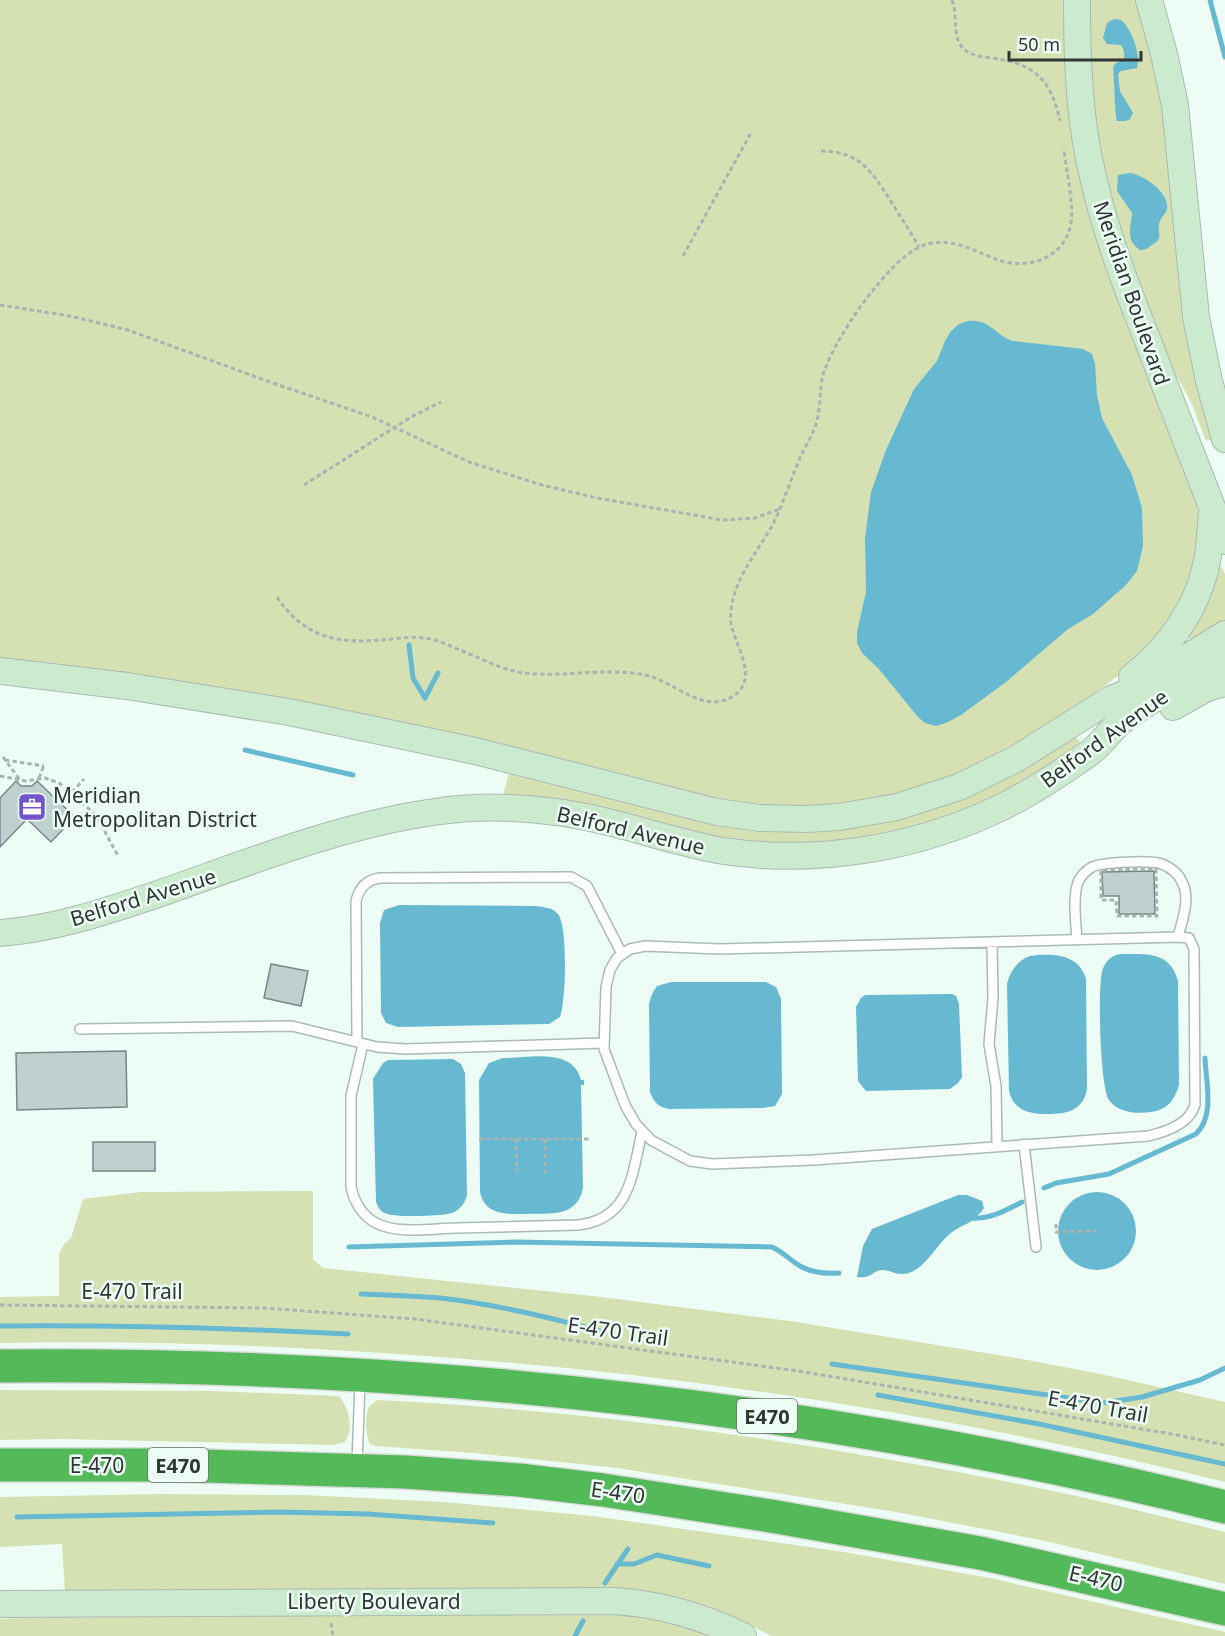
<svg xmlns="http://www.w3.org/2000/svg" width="1225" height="1636" font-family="'Noto Sans',sans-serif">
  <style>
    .green { fill: #d5e1b3 }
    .water { fill: #66b9d0 }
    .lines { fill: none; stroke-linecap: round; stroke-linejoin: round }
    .stream { stroke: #66b9d0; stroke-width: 5 }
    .building { fill: #bed0cf; stroke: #768686; stroke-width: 1.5 }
    .lane-casing { stroke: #aabab4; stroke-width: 12 }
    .secondary-casing { stroke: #aabab4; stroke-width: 28 }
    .highway-casing { stroke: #dadbda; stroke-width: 36 }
    .path { stroke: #a8b4af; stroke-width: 3; stroke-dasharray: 4.5 3; stroke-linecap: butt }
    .lane { stroke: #fff; stroke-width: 9 }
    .secondary { stroke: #cceacd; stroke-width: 26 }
    .highway { stroke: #54b958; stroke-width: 33 }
    .labels { text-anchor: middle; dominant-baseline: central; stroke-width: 5; stroke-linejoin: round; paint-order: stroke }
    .shield { fill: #edfdf6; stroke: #69726e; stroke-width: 1.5 }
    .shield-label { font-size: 20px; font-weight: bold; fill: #303633 }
    .street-label { font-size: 21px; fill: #303633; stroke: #edfdf6 }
    .poi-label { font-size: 21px; fill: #303633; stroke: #edfdf6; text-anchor: start }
  </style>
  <rect width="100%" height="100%" fill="#edfdf6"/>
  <!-- green -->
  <path class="green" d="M 0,0 L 1067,0 L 1067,56 L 1199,504 L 1202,530 L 1190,591 L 1139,661 L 1049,726 L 1027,741 L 934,786 L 854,805 L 762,808 L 0,661 Z
    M 1087,0 L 1138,0 L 1157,65 L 1215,438 L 1206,441 L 1191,402 L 1164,353 L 1109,202 L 1090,100 Z
    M 1218,566 L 1222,568 L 1225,574 L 1225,624 L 1192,642 L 1188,636 L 1195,624 Z
    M 1074,735 L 1080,742 L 1060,760 L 1012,791 L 939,822 L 832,844 L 755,844 L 502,799 L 510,769 L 805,828 Z
    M 313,1191 L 313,1259 L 323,1268 L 593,1296 L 790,1321 L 1022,1359 L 1096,1373 L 1225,1402 L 1225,1482 C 953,1415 677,1372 397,1354 C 265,1345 133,1340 0,1343 L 0,1297 L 59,1296 L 59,1254 L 64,1244 L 71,1238 L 83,1199 L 141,1192 Z
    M 0,1390 L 214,1391 L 339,1396 C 349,1408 354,1428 345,1442 L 334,1445 L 61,1439 L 0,1440 Z
    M 378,1400 C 605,1411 831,1445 1053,1491 C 1110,1503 1168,1518 1225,1532 L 1225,1584 L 1041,1540 L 896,1512 L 617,1468 L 474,1453 L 375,1446 L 370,1444 C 366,1437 364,1413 370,1406 C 371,1404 376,1401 378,1400 Z
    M 162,1494 L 305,1495 L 445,1502 L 593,1516 L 844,1552 L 990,1578 L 1225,1632 L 1225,1636 L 771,1636 C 723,1609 670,1593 615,1588 L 65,1592 L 62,1544 L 0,1547 L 0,1497 Z
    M 583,1612 L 631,1614 L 678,1623 L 713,1636 L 0,1636 L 0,1619 L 64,1616 Z"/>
  <!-- water -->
  <path class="water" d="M 1114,19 L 1121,20 C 1132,29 1141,55 1137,68 L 1121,71 L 1118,74 L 1120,91 L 1133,113 L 1130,119 L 1126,121 L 1117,121 C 1115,117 1114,75 1113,67 L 1116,63 L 1124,59 L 1124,51 L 1121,45 L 1107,44 L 1103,38 L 1107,23 Z
    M 1130,173 C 1144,175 1170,193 1167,209 C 1166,214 1162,216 1160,221 C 1155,232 1166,237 1152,245 C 1148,248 1146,250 1140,250 C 1125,240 1131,227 1132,213 L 1117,191 L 1118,175 Z
    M 968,321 C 991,319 994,335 1013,341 L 1083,349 L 1092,354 L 1095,364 L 1097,395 L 1102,418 L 1132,475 L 1142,508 L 1143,546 L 1137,571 L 1126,585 L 1093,614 L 1068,629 L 1006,682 L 961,715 L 946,723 L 936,726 L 925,723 L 918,717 L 878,668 L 862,653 L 857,643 L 857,632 L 866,592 L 865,538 L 871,492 L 886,450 L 914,389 L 937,361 L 945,341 L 951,331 L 959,324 Z
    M 399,905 L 536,906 C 544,907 553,908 558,914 C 568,927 566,1001 560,1017 L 549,1024 L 398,1027 L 386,1023 L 381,1013 L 380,923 L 384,910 Z
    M 1121,954 C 1147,954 1170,951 1178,981 L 1179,1085 C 1174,1101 1168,1109 1151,1112 C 1137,1114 1118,1113 1109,1100 C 1100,1088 1097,983 1103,968 C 1107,960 1112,955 1121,954 Z
    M 1030,956 C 1053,953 1079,954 1086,979 L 1087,1089 C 1083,1111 1067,1114 1047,1114 C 1029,1114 1014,1111 1009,1091 L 1007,984 C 1010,971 1018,960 1030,956 Z
    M 671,982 L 766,982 L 776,987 L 781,999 L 782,1094 L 775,1106 L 763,1108 L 669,1109 C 658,1107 654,1102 650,1092 L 649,1004 L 652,994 L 657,986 Z
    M 952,994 L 956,996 L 959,1004 L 962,1077 L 958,1083 L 950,1089 L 866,1091 L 858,1081 L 856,1007 L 861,998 L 865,995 Z
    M 503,1058 C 528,1058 573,1047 581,1080 L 584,1080 L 584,1085 L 581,1085 L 583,1188 C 577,1218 550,1213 526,1214 C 515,1214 503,1215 493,1210 C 485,1206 482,1200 480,1192 L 479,1080 L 489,1063 Z
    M 453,1059 L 461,1064 L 465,1073 L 467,1195 C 465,1203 460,1210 452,1213 C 443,1216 393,1218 385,1213 C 380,1211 378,1207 376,1202 L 373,1079 L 383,1063 L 388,1060 Z
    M1058 1231a39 39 0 1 1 78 0a39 39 0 1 1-78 0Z
    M 958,1195 L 967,1195 L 982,1201 L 984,1208 C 971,1226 965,1222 951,1233 C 935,1245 923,1275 901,1274 C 895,1274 889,1270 883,1270 C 872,1270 873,1279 857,1277 L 863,1246 L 872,1229 Z"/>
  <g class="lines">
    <!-- stream -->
    <path class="stream" d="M 1210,0 L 1225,57
      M 409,645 L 413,678 L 425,698 L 438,673
      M 245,750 L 353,775
      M 1044,1188 L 1056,1183 L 1109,1174 L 1196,1134 C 1215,1116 1206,1082 1205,1058
      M 969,1218 C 988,1220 1005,1211 1022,1202
      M 349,1247 L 516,1242 L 772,1247 C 783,1252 790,1260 800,1266 C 812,1273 825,1274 839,1273
      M 361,1294 C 387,1295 413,1296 440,1298 C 495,1304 549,1317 603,1332
      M 0,1326 C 116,1325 232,1328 348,1334
      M 832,1364 L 1103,1403 L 1142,1397 L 1200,1380 L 1225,1368
      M 878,1395 L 1039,1424 L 1225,1464
      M 17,1517 L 277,1512 L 368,1514 L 493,1523
      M 617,1564 L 634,1564 L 657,1555 L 709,1566
      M 605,1583 L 628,1549
      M 575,1636 L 583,1621"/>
  </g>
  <!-- building -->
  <path class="building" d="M 16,781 L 21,786 L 32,786 L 37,781 L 75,817 L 51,842 L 27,819 L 0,847 L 0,798 Z
    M 1154,871 L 1155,914 L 1119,914 L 1119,896 L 1103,896 L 1102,872 Z
    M 271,964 L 308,971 L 301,1006 L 264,998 Z
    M 126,1051 L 127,1107 L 17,1110 L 16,1053 Z
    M 93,1142 L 155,1142 L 155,1171 L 93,1171 Z"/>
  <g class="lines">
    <!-- lane casing -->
    <g class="lane-casing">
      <path id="lane" d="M 1178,937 L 1189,938 L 1194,949 L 1195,1105 C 1189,1124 1166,1132 1148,1136 L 814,1160 L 712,1164 L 690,1161 L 651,1140 L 636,1124 L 625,1105 L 604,1049 L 606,987 L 610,970 L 617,958 L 630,949 L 645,946 L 720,949 Z
        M 1077,940 C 1076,924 1072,894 1079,880 C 1082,875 1087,870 1092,867 C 1103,862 1151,860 1162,864 C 1170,867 1179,874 1182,882 C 1191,898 1182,921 1178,937
        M 992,943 L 993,998 L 989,1044 L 996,1086 L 997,1145
        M 80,1029 L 292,1026 L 377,1047 L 405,1049 L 603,1043
        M 357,1042 L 356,901 C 359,888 366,880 380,878 L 571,877 L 587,886 L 622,954
        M 363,1044 L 351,1096 L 351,1186 C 353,1200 362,1216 376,1223 C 399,1235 433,1228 458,1228 C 498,1227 538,1226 578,1225 C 631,1219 632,1174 642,1132
        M 1024,1144 L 1036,1247
        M 357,1464 L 360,1382"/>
    </g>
    <!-- secondary casing -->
    <g class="secondary-casing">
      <path id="secondary" d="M 1077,0 C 1077,61 1079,122 1094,181 C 1107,237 1127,288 1148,341 C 1173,408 1200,475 1225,541
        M 1149,0 L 1164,54 L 1175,105 L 1196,317 L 1209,381 L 1225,439
        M 0,671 L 127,686 L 289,712 L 475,751 L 717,812 L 760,818 L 807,819 L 839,817 L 897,807 L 959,787 L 1016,759 L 1111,699 L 1136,689 L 1225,634
        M 1132,677 C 1169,648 1198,608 1207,561 C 1210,546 1210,530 1212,514
        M 1173,707 L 1207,688 L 1225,683
        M 0,933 C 55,929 107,911 158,894 C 247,863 341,825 434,812 C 494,803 558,809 616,824 C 652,833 687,845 724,851 C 818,865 919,848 1004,806 C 1034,791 1061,773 1088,754 C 1102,745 1111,728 1125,718 C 1157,695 1192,676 1225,655
        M 0,1604 L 614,1601 C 659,1604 702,1616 743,1636"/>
    </g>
    <!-- highway casing -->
    <g class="highway-casing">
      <path id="highway" d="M 0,1366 C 413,1362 824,1407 1225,1507
        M 0,1465 L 169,1465 L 405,1472 L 519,1480 L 603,1490 L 771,1516 L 980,1553 L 1225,1609"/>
    </g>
    <!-- path -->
    <path class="path" d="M 952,0 C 958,15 952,32 961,46 C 969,56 979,56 991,58 C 1034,63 1051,79 1060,121
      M 821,151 C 862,151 873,174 892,203 C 901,218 911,232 919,247
      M 683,256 L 752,131
      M 0,305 L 70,316 L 128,330 L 267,381 L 372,417 L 469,462 L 542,485 L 597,498 L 722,520 L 755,518 L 780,509
      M 304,485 L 411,417 L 441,402
      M 277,597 C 303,636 335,644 380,640 C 394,639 409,636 424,638 C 438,639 451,647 465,652 C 484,660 503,670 524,673 C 565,678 608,666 649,676 C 676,683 707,717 736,694 C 758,677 735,644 731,624 C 730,615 731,607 733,599 C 741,568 763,545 777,516 C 785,497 792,477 800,458 C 805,447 812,436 816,424 C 821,408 819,391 823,375 C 831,349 857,309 874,289 C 888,272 909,247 932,243 C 955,239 977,252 998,260 C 1028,270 1065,259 1071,223 C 1074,202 1066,171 1064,149
      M 3,757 L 20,780
      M 5,760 L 44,766
      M 0,776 L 26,781 L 45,778 L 59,783 L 96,815 L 118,856
      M 39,778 L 44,765
      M 72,792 L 84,779
      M 1156,869 L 1157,916 L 1117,916 L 1116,900 L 1101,900 L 1101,870 Z
      M 479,1139 L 590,1139
      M 516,1139 L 517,1172
      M 545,1139 L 545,1173
      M 1056,1224 L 1056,1232 L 1096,1231
      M 0,1305 L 264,1308 L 415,1319 L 798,1371 L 1177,1435 L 1225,1445
      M 331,1623 L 333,1636"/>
    <!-- lane -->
    <use href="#lane" class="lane"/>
    <!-- secondary -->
    <use href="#secondary" class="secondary"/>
    <!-- highway -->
    <use href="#highway" class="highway"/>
  </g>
  <!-- icons -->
  <defs>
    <g id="office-square" transform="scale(1.5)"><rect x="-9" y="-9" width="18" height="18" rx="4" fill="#7254cd" stroke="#edfdf6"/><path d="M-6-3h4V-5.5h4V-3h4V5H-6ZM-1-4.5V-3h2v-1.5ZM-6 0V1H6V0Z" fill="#fff"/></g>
  </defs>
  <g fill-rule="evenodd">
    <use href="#office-square" x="32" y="807"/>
  </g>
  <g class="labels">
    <!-- shield labels -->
    <g class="shield">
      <rect x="737" y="1399" width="60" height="34" rx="4.5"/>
      <rect x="148" y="1448" width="60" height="34" rx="4.5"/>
    </g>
    <g class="shield-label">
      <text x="767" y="1416">E470</text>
      <text x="178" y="1465">E470</text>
    </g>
    <!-- street labels -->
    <g class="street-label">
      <text transform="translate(1132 293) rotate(71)">Meridian Boulevard</text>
      <text transform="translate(1104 738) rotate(-36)">Belford Avenue</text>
      <text transform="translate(631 830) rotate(13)">Belford Avenue</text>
      <text transform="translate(143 897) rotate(-17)">Belford Avenue</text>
      <text x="132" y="1291">E-470 Trail</text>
      <text transform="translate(618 1331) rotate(8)">E-470 Trail</text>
      <text transform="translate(1098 1406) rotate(10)">E-470 Trail</text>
      <text x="97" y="1465">E-470</text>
      <text transform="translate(618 1492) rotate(8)">E-470</text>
      <text transform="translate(1096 1578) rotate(13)">E-470</text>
      <text x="374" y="1601">Liberty Boulevard</text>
    </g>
    <!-- poi labels -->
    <g class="poi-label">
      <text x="53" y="795">Meridian<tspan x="53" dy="24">Metropolitan District</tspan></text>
    </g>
  </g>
  <!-- scale -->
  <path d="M1009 51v9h132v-9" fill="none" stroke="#303633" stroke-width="3"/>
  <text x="1018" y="51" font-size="18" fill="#303633" stroke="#edfdf6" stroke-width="4.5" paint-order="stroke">50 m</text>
</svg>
